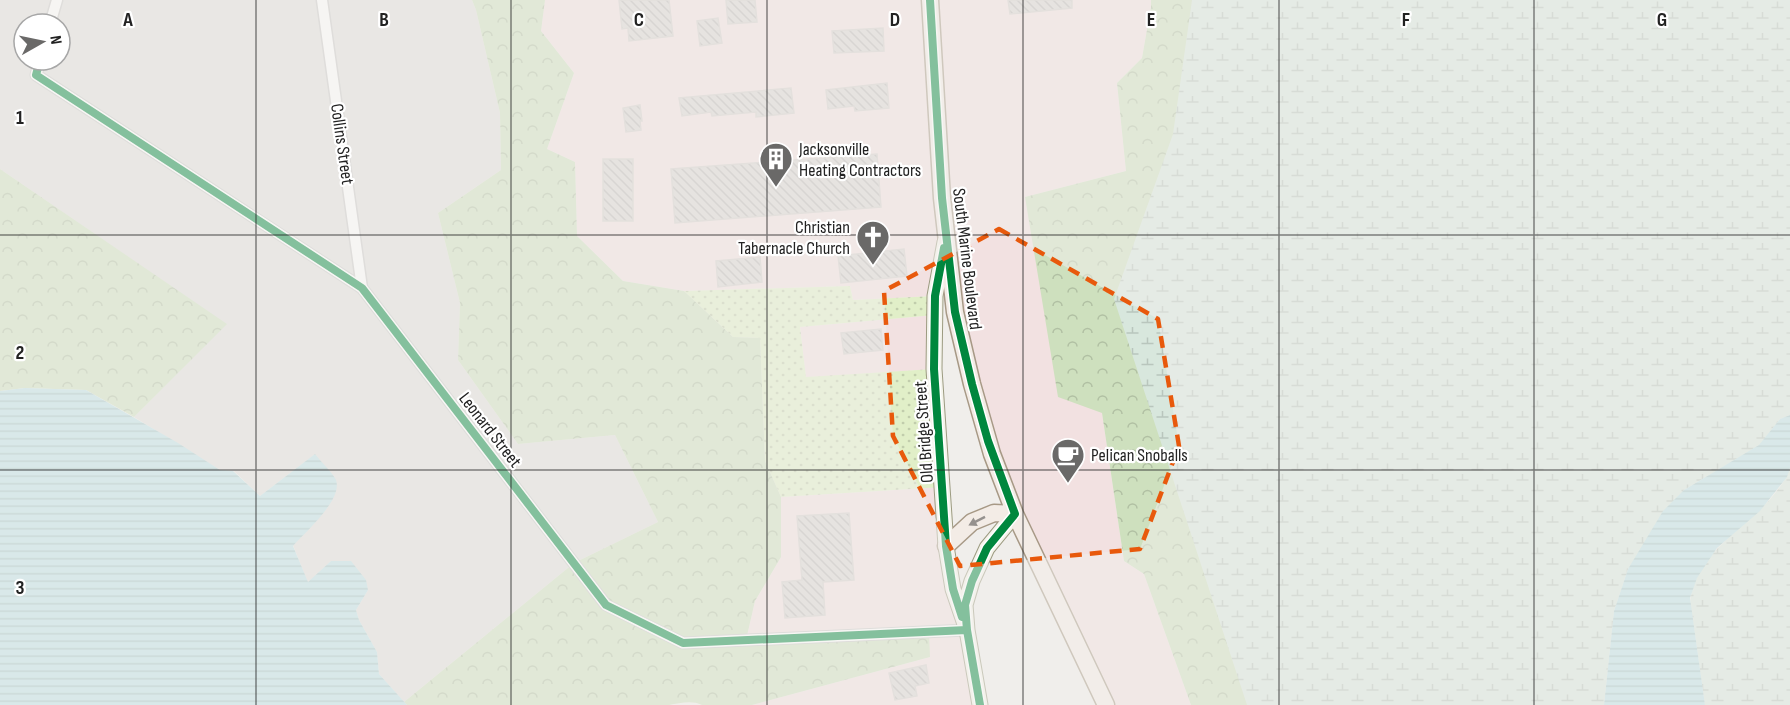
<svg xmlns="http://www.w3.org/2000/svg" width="1790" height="705" font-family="'Sofia Sans Condensed',sans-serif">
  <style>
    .residential { fill: #dfdedc; fill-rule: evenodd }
    .commercial { fill: #f2e1e1 }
    .grass { fill: url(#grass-dots) }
    .forest { fill: url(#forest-crowns) }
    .wetland { fill: url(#wetland-marsh) }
    .water { fill: url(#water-rules) }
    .building { fill: url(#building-back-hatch); stroke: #d4cfcc; stroke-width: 1.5 }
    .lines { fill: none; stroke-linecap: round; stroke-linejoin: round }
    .minor-casing { stroke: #c9c8c7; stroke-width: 13 }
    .secondary-casing { stroke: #9c9b81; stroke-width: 17 }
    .primary-casing { stroke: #a79986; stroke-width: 19 }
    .minor { stroke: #fdfcfc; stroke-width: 10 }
    .secondary { stroke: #f5f4ec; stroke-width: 15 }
    .primary { stroke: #f3ece6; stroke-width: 16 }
    .cycleway-casing { stroke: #fff; stroke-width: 11 }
    .cycleway { stroke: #00873e; stroke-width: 8 }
    .oneway { fill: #95918e }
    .marked { fill: none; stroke: #e8590c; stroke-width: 4.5; stroke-dasharray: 12 8; stroke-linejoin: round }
    .grid { fill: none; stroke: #222; stroke-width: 1.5; stroke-opacity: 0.55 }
    .labels { text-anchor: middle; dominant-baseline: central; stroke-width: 4.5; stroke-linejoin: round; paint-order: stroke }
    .street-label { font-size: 18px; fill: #222; stroke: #fff }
    .poi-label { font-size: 18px; fill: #222; stroke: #fff; text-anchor: start }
    .grid-label { font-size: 20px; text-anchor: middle; font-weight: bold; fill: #222; stroke: #fff; stroke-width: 4.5; stroke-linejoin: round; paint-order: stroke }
  </style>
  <defs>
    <pattern id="grass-dots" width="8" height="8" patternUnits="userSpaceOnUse" patternTransform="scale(1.5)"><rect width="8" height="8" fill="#e1efc8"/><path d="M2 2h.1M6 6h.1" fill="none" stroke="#c1cdac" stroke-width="1.8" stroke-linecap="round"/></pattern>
    <pattern id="forest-crowns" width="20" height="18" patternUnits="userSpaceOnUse" patternTransform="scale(1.5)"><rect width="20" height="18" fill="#cee0be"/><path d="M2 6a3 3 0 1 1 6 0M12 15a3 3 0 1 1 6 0" fill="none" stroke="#b1c0a3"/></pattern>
    <pattern id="wetland-marsh" width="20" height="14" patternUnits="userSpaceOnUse" patternTransform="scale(1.5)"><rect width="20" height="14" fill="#d8e7dd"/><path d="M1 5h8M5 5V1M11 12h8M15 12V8" fill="none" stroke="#b9c6bd"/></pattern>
    <pattern id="water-rules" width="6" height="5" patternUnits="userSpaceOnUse" patternTransform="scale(1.5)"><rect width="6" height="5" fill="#bce1e6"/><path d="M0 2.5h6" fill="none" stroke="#a1c1c5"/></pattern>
    <pattern id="building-back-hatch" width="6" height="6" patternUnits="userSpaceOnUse" patternTransform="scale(1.5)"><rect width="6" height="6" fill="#d9d6d3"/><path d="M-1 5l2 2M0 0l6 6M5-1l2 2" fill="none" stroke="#bab7b5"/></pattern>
  </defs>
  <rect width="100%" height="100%" fill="#f0eeeb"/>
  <!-- residential -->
  <path class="residential" d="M 0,0 L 472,0 L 476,10 L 500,113 L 501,170 L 438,213 L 460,303 L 458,360 L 518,444 L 615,435 L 658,522 L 574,563 L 404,702 L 379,674 L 377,652 L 359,620 L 356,610 L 368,590 L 350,561 L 331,561 L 308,583 L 293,545 L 328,507 L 314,455 L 260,496 L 234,471 L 220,470 L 134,417 L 226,324 L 0,169 ZM 24,24 L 60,24 L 60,60 L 24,60 Z"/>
  <!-- commercial -->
  <path class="commercial" d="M 545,0 L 1151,0 L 1151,7 L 1142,58 L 1117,83 L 1126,171 L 1025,197 L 1102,413 L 1124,561 L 1144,574 L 1191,705 L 1106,705 L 992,454 L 947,233 L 935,296 L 853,300 L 850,286 L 684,291 L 623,281 L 577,236 L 575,162 L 547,149 L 574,73 L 541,31 Z
    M 935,315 L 934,369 L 806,378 L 800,327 Z
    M 943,487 L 946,546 L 982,705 L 752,705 L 930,657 L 746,640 L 755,601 L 781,557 L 781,497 Z"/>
  <!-- grass -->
  <path class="grass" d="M 850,286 L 853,300 L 935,296 L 935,315 L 800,327 L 806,377 L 934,369 L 943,487 L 781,497 L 765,461 L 760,338 L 733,337 L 684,291 Z"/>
  <!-- forest -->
  <path class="forest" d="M 472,0 L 545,0 L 541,31 L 574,73 L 547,149 L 575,162 L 577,236 L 623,281 L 684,291 L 733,337 L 760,338 L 765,461 L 781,497 L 781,557 L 755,601 L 746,640 L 929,632 L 930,657 L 752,705 L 702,705 C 692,700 680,703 669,705 L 407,705 L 404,702 L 574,563 L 658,522 L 615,435 L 518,444 L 458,360 L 460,303 L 438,213 L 501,170 L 500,113 L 476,10 Z
    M 1151,0 L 1355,0 L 1248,705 L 1191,705 L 1144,574 L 1124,561 L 1102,413 L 1058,397 L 1025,197 L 1126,171 L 1117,83 L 1142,58 L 1151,7 Z
    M 0,169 L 227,324 L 134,417 L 86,390 L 25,388 L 0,391 Z"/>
  <!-- wetland -->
  <path class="wetland" d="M 1192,0 L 1790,0 L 1790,415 L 1780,419 L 1760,445 L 1684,490 L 1628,569 L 1614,611 L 1604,705 L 1247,705 L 1114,299 L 1173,134 Z
    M 1790,468 L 1790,705 L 1705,705 C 1701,679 1698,654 1694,628 C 1693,618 1689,606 1691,596 C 1701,540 1771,519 1790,468 Z"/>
  <!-- water -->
  <path class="water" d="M 25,388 L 86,390 L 178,443 L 220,470 L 233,471 L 260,496 L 315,454 C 320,461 333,473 336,480 C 343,500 305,532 293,546 L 308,582 L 331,561 L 351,561 L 366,580 L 368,590 L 356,610 L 359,620 L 377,652 L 379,674 L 407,705 L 0,705 L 0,391 Z
    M 1790,415 L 1790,468 L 1787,477 L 1760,511 L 1717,548 L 1697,578 L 1690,598 L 1705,705 L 1604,705 L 1614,611 L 1628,569 L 1663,511 L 1684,490 L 1759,445 L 1780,419 Z"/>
  <!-- building -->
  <path class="building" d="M 619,0 L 669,0 L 673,36 L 629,41 L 628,28 L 622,29 Z
    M 726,0 L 755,0 L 757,22 L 728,24 Z
    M 1008,0 L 1072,0 L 1072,8 L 1010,14 Z
    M 718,18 L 722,43 L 700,46 L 697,21 Z
    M 883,28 L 884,51 L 834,53 L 832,31 Z
    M 887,83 L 889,108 L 855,111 L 854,106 L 828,109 L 826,90 Z
    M 791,88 L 794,113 L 756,117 L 756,112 L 712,116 L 711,112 L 682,116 L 679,98 Z
    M 640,105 L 642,121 L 640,121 L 641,130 L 626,132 L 623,108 Z
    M 877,154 L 881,207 L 675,223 L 671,169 Z
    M 603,159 L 633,159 L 633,221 L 603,221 Z
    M 904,249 L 907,276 L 841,283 L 838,256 Z
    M 760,257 L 762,282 L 718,287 L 716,261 Z
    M 881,329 L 883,350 L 844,354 L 841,333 Z
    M 849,513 L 854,580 L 823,582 L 825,615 L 785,618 L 782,582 L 802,580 L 797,516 Z
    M 926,665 L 929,683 L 915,686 L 917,696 L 895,700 L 889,673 Z"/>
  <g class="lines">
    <!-- minor casing -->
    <g class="minor-casing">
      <path id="minor" d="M 322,0 L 362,288
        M 50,24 L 57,0
        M 40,60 L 36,75 L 362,288 L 606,605 L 683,643 L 967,630"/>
    </g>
    <!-- secondary casing -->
    <g class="secondary-casing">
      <path id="secondary" d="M 945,242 L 935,296 L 934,369 L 946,546 L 953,589 L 967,630
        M 980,705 L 967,630 L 965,605 L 972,581 L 987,548 L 1015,514"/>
    </g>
    <!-- primary casing -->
    <g class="primary-casing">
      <path id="primary" d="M 930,0 L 942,198 L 955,312 L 972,384 L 992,454 L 1015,514 L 1106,705
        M 946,546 L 972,522 L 994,513 L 1015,514"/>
    </g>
    <!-- minor -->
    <use href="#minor" class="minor"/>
    <!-- secondary -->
    <use href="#secondary" class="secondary"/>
    <!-- primary -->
    <use href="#primary" class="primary"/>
    <!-- cycleway casing -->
    <g class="cycleway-casing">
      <path id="cycleway" d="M 930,0 L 942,198 L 955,312 L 972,384 L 988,441 L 1015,514 L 987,548 L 972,581 L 965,605 L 967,630 L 980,705
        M 40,60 L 36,75 L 362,288 L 606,605 L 683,643 L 967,630
        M 944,248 L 935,296 L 934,369 L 946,546 L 953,589 L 962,617"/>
    </g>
    <!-- cycleway -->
    <use href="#cycleway" class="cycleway"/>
  </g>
  <!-- one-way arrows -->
  <defs><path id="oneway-solid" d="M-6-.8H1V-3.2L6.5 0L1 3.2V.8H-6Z" transform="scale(1.5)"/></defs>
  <use class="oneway" href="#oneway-solid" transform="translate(977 521) rotate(153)"/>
  <!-- marked area -->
  <path d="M0 0H1790V705H0ZM 999,229 L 1158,319 L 1179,446 L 1140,549 L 960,566 L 893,436 L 884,291 Z" fill="#f0eeeb" fill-opacity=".55" fill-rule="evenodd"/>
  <path class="marked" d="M 999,229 L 1158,319 L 1179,446 L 1140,549 L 960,566 L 893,436 L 884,291 Z"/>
  <!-- grid -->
  <path class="grid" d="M 256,0 L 256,705M 511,0 L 511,705M 767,0 L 767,705M 1023,0 L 1023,705M 1279,0 L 1279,705M 1534,0 L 1534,705M 0,235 L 1790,235M 0,470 L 1790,470"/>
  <!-- icons -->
  <defs>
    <g id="building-pin" transform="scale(1.725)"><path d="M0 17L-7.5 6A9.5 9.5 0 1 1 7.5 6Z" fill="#6a6968" stroke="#fff"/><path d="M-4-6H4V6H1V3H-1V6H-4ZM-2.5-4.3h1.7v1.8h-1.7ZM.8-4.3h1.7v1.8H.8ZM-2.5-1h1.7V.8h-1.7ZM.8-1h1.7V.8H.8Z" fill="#fff"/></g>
    <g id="church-pin" transform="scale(1.725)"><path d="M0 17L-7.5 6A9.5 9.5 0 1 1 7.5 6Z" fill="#6a6968" stroke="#fff"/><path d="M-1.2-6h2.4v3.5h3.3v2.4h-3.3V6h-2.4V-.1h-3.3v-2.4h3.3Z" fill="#fff"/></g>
    <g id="cafe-pin" transform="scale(1.725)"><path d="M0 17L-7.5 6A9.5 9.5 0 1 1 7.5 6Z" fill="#6a6968" stroke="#fff"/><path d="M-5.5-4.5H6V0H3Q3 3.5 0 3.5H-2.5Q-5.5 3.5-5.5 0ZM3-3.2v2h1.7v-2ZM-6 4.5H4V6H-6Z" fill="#fff"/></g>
  </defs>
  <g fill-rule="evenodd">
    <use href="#building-pin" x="776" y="159"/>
    <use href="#church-pin" x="873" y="237"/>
    <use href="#cafe-pin" x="1068" y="455"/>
  </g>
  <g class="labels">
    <!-- street labels -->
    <g class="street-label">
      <text transform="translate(342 144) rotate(82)">Collins Street</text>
      <text transform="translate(967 259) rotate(83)">South Marine Boulevard</text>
      <text transform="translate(490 430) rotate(52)">Leonard Street</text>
      <text transform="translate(924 432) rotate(-94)">Old Bridge Street</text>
    </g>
    <!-- poi labels -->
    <g class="poi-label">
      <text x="799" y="149">Jacksonville<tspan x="799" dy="21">Heating Contractors</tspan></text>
      <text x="850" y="227" text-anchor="end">Christian<tspan x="850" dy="21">Tabernacle Church</tspan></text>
      <text x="1091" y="455">Pelican Snoballs</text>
    </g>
  </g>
  <g class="grid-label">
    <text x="128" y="26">A</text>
    <text x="384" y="26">B</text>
    <text x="639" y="26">C</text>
    <text x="895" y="26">D</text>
    <text x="1151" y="26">E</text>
    <text x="1406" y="26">F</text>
    <text x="1662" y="26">G</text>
    <text x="20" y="124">1</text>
    <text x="20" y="359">2</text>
    <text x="20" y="594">3</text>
  </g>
  <!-- north arrow -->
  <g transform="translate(42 42) rotate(81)"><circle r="28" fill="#ffffff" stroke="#a7a7a7" stroke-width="1.5"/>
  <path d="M0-4.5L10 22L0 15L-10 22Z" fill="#6a6968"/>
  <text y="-9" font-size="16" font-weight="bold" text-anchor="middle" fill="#222222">N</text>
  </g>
</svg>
